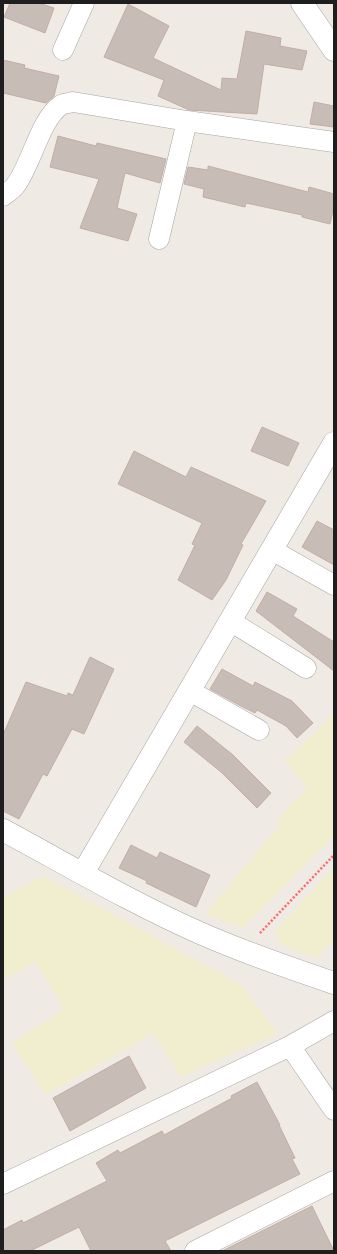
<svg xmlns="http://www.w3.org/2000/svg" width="337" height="1254" font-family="Mulish,sans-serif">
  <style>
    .farmland { fill: #f0eece }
    .building { fill: #c8bcb7; stroke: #c3aea5 }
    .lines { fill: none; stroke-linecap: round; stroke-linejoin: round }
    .minor-casing { stroke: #a5a5a5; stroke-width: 21 }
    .tertiary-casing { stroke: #a5a5a5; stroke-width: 23 }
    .path { stroke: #ff666b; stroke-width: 2.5; stroke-dasharray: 2 2; stroke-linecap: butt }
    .minor { stroke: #fff; stroke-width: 20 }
    .tertiary { stroke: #fff; stroke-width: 22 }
  </style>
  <rect width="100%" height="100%" fill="#f0eae4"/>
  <!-- farmland -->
  <path class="farmland" d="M 334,711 L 334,836 L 243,928 L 205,914 L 280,825 L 276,821 L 307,788 L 284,761 L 321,727 Z
    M 334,867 L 334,940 L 316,958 L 281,945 L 275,931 Z
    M 43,876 L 240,984 L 278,1033 L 181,1077 L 153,1034 L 45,1095 L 12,1043 L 64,1009 L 35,962 L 3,980 L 3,898 Z"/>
  <!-- building -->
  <path class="building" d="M 10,3 L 39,3 L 54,8 L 45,33 L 4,17 Z
    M 128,4 L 169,26 L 153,58 L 221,90 L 222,78 L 237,79 L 246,31 L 281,38 L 280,46 L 307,51 L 302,70 L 264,64 L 257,114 L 189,110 L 158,96 L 164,80 L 104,57 Z
    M 3,60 L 25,65 L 24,68 L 59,76 L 54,96 L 46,103 L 3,93 Z
    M 314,102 L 334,106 L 334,127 L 310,124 Z
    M 58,136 L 96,146 L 97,143 L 166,159 L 160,183 L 125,173 L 117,208 L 137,214 L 128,241 L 80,228 L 99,179 L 50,167 Z
    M 208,166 L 308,192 L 309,187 L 334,194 L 334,206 L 330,224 L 302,217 L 302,215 L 246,203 L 245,207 L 203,197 L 204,189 L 184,184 L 188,167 L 208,170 Z
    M 262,427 L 299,443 L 288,466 L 251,451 Z
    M 134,451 L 186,477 L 191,467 L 266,501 L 241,544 L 243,545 L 226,580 L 212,600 L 178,580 L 195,545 L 192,544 L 202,523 L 118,484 Z
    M 317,521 L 334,530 L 334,565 L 302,547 Z
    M 267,592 L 297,609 L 293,616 L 334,642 L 334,671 L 256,611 Z
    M 90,657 L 114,669 L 84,734 L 72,729 L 47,776 L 43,774 L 19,819 L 3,811 L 3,735 L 26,682 L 67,696 L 68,693 L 73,695 Z
    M 222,669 L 253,686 L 255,682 L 292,701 L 313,723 L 297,738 L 286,726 L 257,710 L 255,713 L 239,705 L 210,689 Z
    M 197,726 L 233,755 L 271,793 L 257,808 L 221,772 L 184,742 Z
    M 131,845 L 157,858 L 160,852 L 210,875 L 196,907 L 146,883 L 147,881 L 119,868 Z
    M 129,1056 L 146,1088 L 70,1131 L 53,1098 Z
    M 257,1082 L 280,1125 L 279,1125 L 295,1158 L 292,1159 L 300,1174 L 165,1241 L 171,1251 L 91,1251 L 79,1227 L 30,1251 L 3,1251 L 3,1230 L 22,1220 L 23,1223 L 107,1181 L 96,1163 L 118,1150 L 120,1153 L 162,1131 L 164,1135 L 232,1098 L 231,1096 Z
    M 312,1206 L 334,1251 L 222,1251 Z"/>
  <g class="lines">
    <!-- minor casing -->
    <g class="minor-casing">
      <path id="minor" d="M 63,50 L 84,3
        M 3,196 C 7,193 12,190 15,186 C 31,166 40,119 61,105 C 64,103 69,103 73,102 L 187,121 L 334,142
        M 159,239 L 187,121
        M 272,550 L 334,585
        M 230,621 L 306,668
        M 190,691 L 259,730
        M 290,1046 L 334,1110
        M 3,1184 L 290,1046 L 334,1021
        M 195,1251 L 334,1181"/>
    </g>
    <!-- tertiary casing -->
    <g class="tertiary-casing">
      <path id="tertiary" d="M 302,3 L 334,50
        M 3,830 C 68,865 132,903 200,933 C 243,952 289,968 334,983
        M 83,873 L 334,443"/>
    </g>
    <!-- path -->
    <path class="path" d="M 260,933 L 334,855"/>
    <!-- minor -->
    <use href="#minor" class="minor"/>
    <!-- tertiary -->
    <use href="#tertiary" class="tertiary"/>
  </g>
  <!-- border -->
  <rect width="337" height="1254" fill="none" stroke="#1e1e1e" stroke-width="8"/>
</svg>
